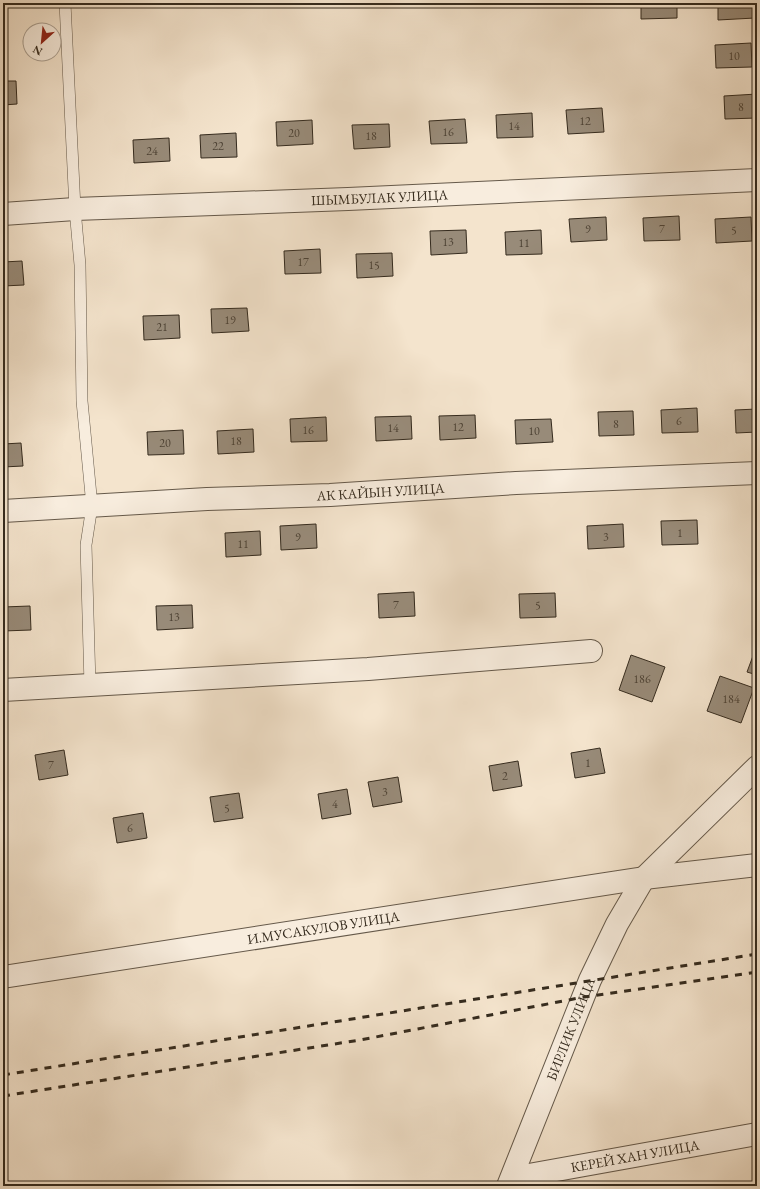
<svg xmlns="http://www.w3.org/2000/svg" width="760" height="1189" font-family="'EB Garamond',serif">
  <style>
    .building { fill: #988b79; stroke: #352b1e }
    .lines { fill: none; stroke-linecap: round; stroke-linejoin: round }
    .lane-casing { stroke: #65594a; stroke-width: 12 }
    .street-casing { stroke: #65594a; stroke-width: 24 }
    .lane { stroke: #f8edde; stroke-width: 11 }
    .street { stroke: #f8edde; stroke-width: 22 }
    .rail { stroke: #352b1e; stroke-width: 3; stroke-dasharray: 7 7; stroke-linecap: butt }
    .labels { text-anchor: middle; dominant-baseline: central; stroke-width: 3; stroke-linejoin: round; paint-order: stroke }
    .number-label { font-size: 12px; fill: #4e4335 }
    .street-label { font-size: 14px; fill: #352b1e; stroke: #f8edde }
  </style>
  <rect width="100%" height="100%" fill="#f4e4cd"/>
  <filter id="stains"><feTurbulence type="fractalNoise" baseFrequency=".005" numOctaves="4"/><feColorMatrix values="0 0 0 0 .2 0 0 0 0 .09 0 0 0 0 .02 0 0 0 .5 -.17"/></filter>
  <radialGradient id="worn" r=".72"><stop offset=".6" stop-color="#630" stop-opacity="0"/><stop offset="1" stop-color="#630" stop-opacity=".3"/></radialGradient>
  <!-- building -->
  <path class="building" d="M 495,3 L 531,3 L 531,5 L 495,6 Z
    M 641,3 L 677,3 L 677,18 L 641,19 Z
    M 718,3 L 754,3 L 755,18 L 718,20 Z
    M 751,43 L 752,67 L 716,68 L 715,45 Z
    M 3,81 L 16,81 L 17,104 L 3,105 Z
    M 757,94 L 757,118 L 725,119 L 724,96 Z
    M 602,108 L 604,132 L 568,134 L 566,110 Z
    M 532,113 L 533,137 L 497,138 L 496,115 Z
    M 465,119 L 467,143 L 431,144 L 429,121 Z
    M 312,120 L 313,144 L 277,146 L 276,122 Z
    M 389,124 L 390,147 L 354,149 L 352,125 Z
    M 236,133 L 237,157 L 201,158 L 200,135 Z
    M 169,138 L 170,161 L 134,163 L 133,140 Z
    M 679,216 L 680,240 L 644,241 L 643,218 Z
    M 606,217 L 607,240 L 571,242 L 569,219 Z
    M 751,217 L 752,241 L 716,243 L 715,219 Z
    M 466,230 L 467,253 L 431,255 L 430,231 Z
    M 541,230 L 542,254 L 506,255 L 505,232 Z
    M 320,249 L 321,273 L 285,274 L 284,251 Z
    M 392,253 L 393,276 L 357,278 L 356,254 Z
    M 22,261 L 24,285 L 3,286 L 3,262 Z
    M 247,308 L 249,331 L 212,333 L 211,309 Z
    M 179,315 L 180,338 L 144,340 L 143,316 Z
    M 697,408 L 698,432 L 662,433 L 661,410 Z
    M 757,409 L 757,432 L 736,433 L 735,410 Z
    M 633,411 L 634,435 L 599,436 L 598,412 Z
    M 475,415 L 476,438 L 440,440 L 439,416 Z
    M 411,416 L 412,439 L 376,441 L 375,417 Z
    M 326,417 L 327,441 L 291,442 L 290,419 Z
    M 551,419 L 553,442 L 516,444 L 515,420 Z
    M 253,429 L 254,452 L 218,454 L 217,431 Z
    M 183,430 L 184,454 L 148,455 L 147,432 Z
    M 21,443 L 23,466 L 3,467 L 3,444 Z
    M 697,520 L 698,544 L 662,545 L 661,521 Z
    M 316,524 L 317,548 L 281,550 L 280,526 Z
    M 623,524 L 624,547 L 588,549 L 587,526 Z
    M 260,531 L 261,555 L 226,557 L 225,533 Z
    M 414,592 L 415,616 L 379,618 L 378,594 Z
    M 555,593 L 556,617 L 520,618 L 519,594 Z
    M 192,605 L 193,628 L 157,630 L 156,606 Z
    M 30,606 L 31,630 L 3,631 L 3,607 Z
    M 757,645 L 757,675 L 747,672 Z
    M 631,655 L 665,667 L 652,702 L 619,690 Z
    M 720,676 L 754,688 L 741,723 L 707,711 Z
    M 600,748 L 605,773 L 575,778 L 571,753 Z
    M 64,750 L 68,775 L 39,780 L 35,755 Z
    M 518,761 L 522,786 L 493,791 L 489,766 Z
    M 398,777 L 402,802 L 373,807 L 368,782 Z
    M 347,789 L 351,814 L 322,819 L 318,794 Z
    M 239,793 L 243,818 L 214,822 L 210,797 Z
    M 143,813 L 147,838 L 117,843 L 113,818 Z"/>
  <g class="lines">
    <!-- lane casing -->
    <g class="lane-casing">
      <path id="lane" d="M 65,3 L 75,209 L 80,265 L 82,401 L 92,506 L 86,545 L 90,685"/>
    </g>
    <!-- street casing -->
    <g class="street-casing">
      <g id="street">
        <path id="s1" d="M 3,214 L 75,209 L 348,199 L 757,180"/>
        <path id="s2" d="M 3,511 L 207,499 L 330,495 L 516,483 L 757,473"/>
        <path d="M 3,690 L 368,669 L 591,651"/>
        <path id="s3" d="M 3,977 L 644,878 L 757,865"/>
        <path id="s4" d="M 512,1178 L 757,1134"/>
        <path id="s5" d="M 508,1186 L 590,980 L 617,924 L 644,878 L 757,767"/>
      </g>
    </g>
    <!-- lane -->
    <use href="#lane" class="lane"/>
    <!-- street -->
    <use href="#street" class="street"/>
    <!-- rail -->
    <path class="rail" d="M 3,1075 L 757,954
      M 3,1096 L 360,1040 L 584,997 L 757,972"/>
  </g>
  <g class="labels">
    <!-- number labels -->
    <g class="number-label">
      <text x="734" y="56">10</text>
      <text x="741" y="107">8</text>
      <text x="585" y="121">12</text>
      <text x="514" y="126">14</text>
      <text x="448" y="132">16</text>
      <text x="294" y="133">20</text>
      <text x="371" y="136">18</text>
      <text x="218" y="146">22</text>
      <text x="152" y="151">24</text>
      <text x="588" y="229">9</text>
      <text x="662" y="229">7</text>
      <text x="734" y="230">5</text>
      <text x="448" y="242">13</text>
      <text x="524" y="243">11</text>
      <text x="303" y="262">17</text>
      <text x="374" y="265">15</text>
      <text x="230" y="320">19</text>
      <text x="162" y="327">21</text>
      <text x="679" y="421">6</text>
      <text x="616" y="424">8</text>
      <text x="458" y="427">12</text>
      <text x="393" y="428">14</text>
      <text x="308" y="430">16</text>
      <text x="534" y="431">10</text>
      <text x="236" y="441">18</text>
      <text x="165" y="443">20</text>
      <text x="680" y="533">1</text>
      <text x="298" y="537">9</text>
      <text x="606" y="537">3</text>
      <text x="243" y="544">11</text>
      <text x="396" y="605">7</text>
      <text x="538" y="605">5</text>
      <text x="174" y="617">13</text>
      <text x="642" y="679">186</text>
      <text x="731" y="699">184</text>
      <text x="588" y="763">1</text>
      <text x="51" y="765">7</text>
      <text x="505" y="776">2</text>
      <text x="385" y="792">3</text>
      <text x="335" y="804">4</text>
      <text x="227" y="808">5</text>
      <text x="130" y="828">6</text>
    </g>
    <!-- street labels -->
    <g class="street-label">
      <text stroke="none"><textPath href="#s1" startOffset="377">ШЫМБУЛАК УЛИЦА</textPath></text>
      <text stroke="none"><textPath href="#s2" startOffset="378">АК КАЙЫН УЛИЦА</textPath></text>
      <text stroke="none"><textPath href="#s3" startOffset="324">И.МУСАКУЛОВ УЛИЦА</textPath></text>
      <text stroke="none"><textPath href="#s5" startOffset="169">БИРЛИК УЛИЦА</textPath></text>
      <text stroke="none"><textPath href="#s4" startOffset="125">КЕРЕЙ ХАН УЛИЦА</textPath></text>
    </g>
  </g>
  <!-- margin -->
  <rect width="760" height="1189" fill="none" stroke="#f4e4cd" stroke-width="16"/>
  <rect x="4" y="4" width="752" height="1181" fill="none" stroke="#352b1e" stroke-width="2"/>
  <rect x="8" y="8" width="744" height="1173" fill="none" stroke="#352b1e"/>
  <!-- north arrow -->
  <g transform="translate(42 42) rotate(207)"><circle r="19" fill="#f8edde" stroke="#aa9f91"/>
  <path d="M0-3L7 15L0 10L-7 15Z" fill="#8f2418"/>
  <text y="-6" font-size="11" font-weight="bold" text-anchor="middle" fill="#352b1e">N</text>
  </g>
  <rect width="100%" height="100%" filter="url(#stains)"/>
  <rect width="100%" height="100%" fill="url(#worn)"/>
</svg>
